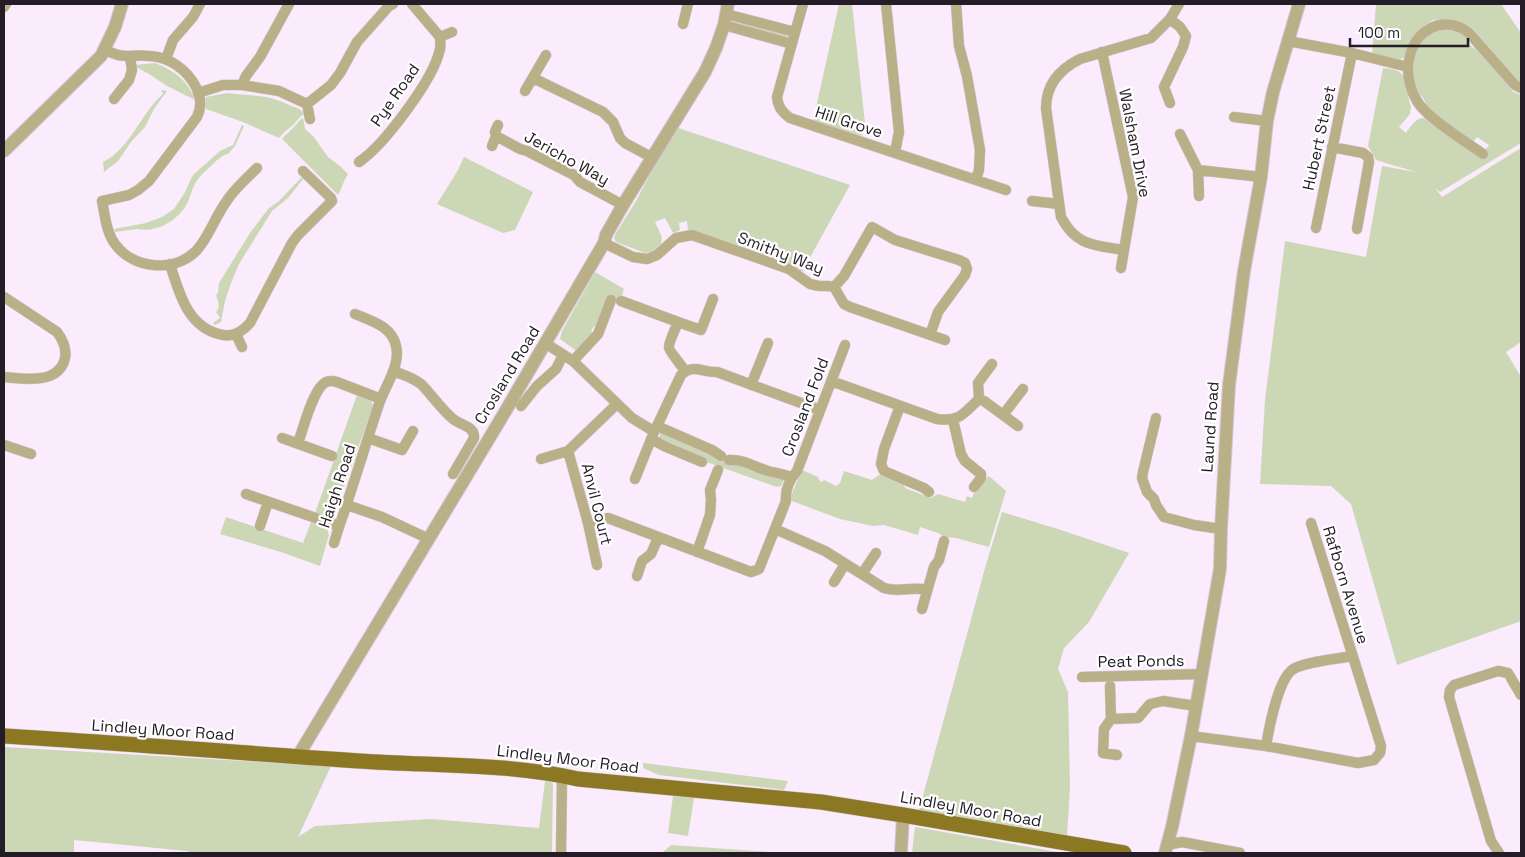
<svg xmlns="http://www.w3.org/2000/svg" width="1525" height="857" font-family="'Space Grotesk',sans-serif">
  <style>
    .green { fill: #ccd7b6 }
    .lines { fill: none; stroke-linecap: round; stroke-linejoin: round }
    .minor-casing { stroke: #d3c7d5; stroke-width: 11 }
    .tertiary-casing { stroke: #d3c7d5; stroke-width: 14 }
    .primary-casing { stroke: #d3c7d5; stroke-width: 16 }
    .minor { stroke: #bab088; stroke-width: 10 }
    .tertiary { stroke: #bab088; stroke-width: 12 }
    .primary { stroke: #8c7823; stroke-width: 15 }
    .labels { text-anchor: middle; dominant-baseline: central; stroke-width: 4.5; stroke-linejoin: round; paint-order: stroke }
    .street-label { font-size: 16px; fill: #241c26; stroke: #fff }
  </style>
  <rect width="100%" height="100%" fill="#faecfc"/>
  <!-- green -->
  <path class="green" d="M 839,4 L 852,4 L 865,123 L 862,136 L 813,121 Z
    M 1376,4 L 1501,4 L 1521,33 L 1521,83 L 1512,77 L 1473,29 L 1460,22 L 1446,19 L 1433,20 L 1421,28 L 1411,39 L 1404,57 L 1400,60 L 1372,55 Z
    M 735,20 L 788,34 L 787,38 L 734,25 Z
    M 1444,29 L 1455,31 L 1467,35 C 1468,44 1471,48 1480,51 L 1511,86 L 1512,91 L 1521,95 L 1521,143 L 1440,192 L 1435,188 L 1442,197 L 1521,148 L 1521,342 L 1506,352 L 1521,377 L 1521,621 L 1397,665 L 1351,504 L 1331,486 L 1260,484 L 1265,400 L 1285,241 L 1366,257 L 1382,166 L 1416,172 L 1376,160 L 1368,146 L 1383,68 C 1390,69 1400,69 1403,76 L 1411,107 L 1410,114 L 1399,127 L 1406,133 C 1411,126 1415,118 1424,118 L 1480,157 L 1489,145 L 1477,137 L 1474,141 L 1470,142 L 1427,110 C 1427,103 1423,96 1416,92 C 1410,65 1412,36 1444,29 Z
    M 155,63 C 173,70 188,80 195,100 L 167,86 L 149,74 L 136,67 L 135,65 Z
    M 161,90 L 167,91 L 154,109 L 145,127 L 131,142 L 118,161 L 104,172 L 103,162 C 130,149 141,113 163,94 Z
    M 227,93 C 250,96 267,94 289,105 C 294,107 299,108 303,112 L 303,115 C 298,118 297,121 293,125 C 288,129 284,132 279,138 L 243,122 L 206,109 L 206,97 Z
    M 303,118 L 305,129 L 313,136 L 328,157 L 340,166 L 348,174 C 344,180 341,190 338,195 L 282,139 C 286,134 290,131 294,127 C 297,124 299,120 303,118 Z
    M 242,125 L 244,126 L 235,146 L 228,154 C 222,155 220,158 215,162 C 209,168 201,174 196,182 C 191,190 190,200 185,207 C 175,222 155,233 137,229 L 115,232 L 114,229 L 146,223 L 162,217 L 174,209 L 184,194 L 193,175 L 220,151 L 233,145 Z
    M 675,127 L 850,185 L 802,272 L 791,266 L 688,230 L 687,221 L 679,223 L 680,230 L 673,233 L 665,218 L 655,222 L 662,237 L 661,244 L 653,251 L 645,253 L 616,242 L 614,238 L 615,235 L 636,201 Z
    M 464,157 L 533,192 L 515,230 L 503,233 L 437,204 L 458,170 Z
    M 302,177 L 303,179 L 288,198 L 272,211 L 239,264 L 231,283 L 225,301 L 221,322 L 215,325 L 213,323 L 220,318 L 216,312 C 221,307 218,301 216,295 L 218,293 L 219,283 L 250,233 L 268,209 L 279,201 Z
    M 595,272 L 624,289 L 620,303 L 608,299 L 596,327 L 594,326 L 591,331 L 593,333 L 578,352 L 560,339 L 562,331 Z
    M 357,395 L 371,401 L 373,406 L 334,515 L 329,518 L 315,513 Z
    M 661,432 L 785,477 L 781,486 L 777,487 L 701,460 L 658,439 Z
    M 802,470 L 818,477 L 819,480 L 822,482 L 824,480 L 836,486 L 840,483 L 844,471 L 872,480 L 879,475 L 904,485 L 905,488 L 931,498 L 938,494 L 965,502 L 967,496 L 972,498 L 976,488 L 989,476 L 1006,491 L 989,547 L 956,538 L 944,537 L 938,533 L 920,527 L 918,535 L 884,525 L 873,526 L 840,519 L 792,501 L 790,498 Z
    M 1002,512 L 1061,530 L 1129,553 L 1089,622 L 1064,648 L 1058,669 L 1068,692 L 1070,787 L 1067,836 L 918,814 L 985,568 Z
    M 226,517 L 303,543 L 311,522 L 327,529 L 329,535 L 320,566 L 281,552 L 220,534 Z
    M 4,747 L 331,766 L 298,837 L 315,826 L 430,819 L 539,828 L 545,781 L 553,783 L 552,853 L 191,853 L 187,851 L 74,840 L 74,853 L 4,853 Z
    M 643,763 L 788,781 L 784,790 L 659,775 L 643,768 Z
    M 673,796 L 694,798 L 688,836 L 668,833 Z
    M 915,827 L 1063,853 L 912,853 Z
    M 671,845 L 784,853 L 662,853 Z"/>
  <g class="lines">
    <!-- minor casing -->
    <g class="minor-casing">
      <path id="minor" d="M 803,4 L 777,97 C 778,107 782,112 790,118 L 1006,190
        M 886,4 L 899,132 L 895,152
        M 956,4 L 959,46 L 967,76 L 980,150 L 979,170 L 976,179
        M 4,7 L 6,4
        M 726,14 L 795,32
        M 1170,19 L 1180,27 L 1186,36 L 1183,47 L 1164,87 L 1170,103
        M 683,24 L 688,4
        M 724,25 L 792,44
        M 440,37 L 452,32
        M 1288,41 L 1352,53 L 1408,67
        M 105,50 C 126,60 130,54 150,56 C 170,57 187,70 196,87 C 201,98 202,106 197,117 L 149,181 L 138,190 L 129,195 L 102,201 C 105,215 106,232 115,244 C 133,269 174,273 196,251 C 209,237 215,217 226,202 C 234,189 246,179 257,168
        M 1102,52 L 1133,197 L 1121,268
        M 166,59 L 173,40 L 193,17 L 200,4
        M 533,78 L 603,112 L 613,122 L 620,138 L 625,143 L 653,158
        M 242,85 L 246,76 L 260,57 L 289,4
        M 525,91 L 546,55
        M 198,93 L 223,85 L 242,85 L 279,91 L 307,104 L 331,85 L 340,73 L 357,42 L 389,6 L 393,4
        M 114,99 L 129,80 L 132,70 L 130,57
        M 307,104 L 310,119
        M 1234,117 L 1267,121
        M 1180,134 L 1198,170 L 1199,196
        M 496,136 L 520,149 L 527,151 L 574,175 L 580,182 L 623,205
        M 492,146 L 496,136 L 495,132 L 498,125
        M 1332,147 L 1363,153 L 1368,157 L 1369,162 L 1357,229
        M 1483,154 C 1466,142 1426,117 1417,101 C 1411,91 1408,79 1408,68 C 1408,62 1410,55 1412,49 C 1419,31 1439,19 1459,27 C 1462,28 1466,31 1469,33 L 1515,85 L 1521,88
        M 359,162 C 384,145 434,79 440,49 C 441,46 440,41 440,37 L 412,4
        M 1198,170 L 1261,177
        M 1032,201 L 1059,204
        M 1316,228 L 1352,53
        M 604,243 L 633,257 L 647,259 L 657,255 L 676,238 L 692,235 L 789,269 L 810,284 L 819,286 L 828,286 L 834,287 L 844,304 L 850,307 L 945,340
        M 1124,250 C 1094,245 1076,246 1061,217 L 1046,108 C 1046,85 1060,69 1080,59 L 1151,38 L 1170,19 L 1179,4
        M 170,264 C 179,293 188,329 223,335 C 234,337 243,331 250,323 L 292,243 L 298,235 L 332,201 L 331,198 L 303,171
        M 834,287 L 844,276 L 872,227 L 895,240 L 959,260 L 965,263 L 967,269 L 965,275 L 938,312 L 930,335
        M 4,297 L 57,332 C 63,340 67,348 65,358 C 59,385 24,379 4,377
        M 621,301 L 678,322 C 676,328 668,343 669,348 C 669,351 683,367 685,371
        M 678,322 L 701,330 L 713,299
        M 236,334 L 242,347
        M 545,343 L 573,361 L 632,418 L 650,429 L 654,429 L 657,426 L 681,375 C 694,363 702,373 717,372 L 820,410
        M 573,361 L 598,334 L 611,300
        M 393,371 C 402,374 413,378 421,384 C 432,395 441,409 453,419 C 460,425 475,426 474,438 L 453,474
        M 831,381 L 937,419 C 960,422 963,414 979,399 L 984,401 L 1018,426
        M 751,385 L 768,343
        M 979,399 L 978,383 L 992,364
        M 521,406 L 537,386 L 556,369 L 563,355
        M 900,406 L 884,449 L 881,464 L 884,471 L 924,488 L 929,492
        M 1003,415 L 1023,389
        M 1156,418 L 1143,472 L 1142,478 L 1147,492 L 1154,499 L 1156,505 L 1164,517 L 1194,525 L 1221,529
        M 953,420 L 961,454 L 965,461 L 981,474 L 981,478 L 974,487
        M 657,426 L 712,450 L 721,456
        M 282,438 L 332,456
        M 368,438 L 402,450 L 413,431
        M 651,439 L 666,447 L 702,462
        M 298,443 C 303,430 313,388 326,382 C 330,380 334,381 337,382 L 381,399
        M 4,445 L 31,454
        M 541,459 L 568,451
        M 729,460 C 744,459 754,467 768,471 C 776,473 783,474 791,477
        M 635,479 L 654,432
        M 246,494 L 339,526
        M 347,505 L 382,517 L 429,539
        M 588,523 L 608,518 L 751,572 L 759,569 L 786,501 C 785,490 790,479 797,471 L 845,345
        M 260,526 L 268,502
        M 775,529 L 825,551 L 884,588 C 900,593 911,586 927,590
        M 334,543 C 338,529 343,516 347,503 C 358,470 368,437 379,404 C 385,386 401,365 396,346 C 392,326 371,321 355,314
        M 697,552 L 710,515 L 711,500 L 710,490 L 718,470
        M 597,565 L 588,523 L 568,451 L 617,404
        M 862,574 L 876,553
        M 637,576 L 642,561 L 651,554 L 658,538
        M 834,582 L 845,564
        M 922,609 L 934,567 L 939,560 L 944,541
        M 1082,677 L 1201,674
        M 1110,686 L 1111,719
        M 1191,736 L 1266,746 L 1358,763 L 1374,760 L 1380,753 L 1381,746 L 1311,523
        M 1266,746 C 1269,728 1278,681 1292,670 C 1302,662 1338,659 1352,656
        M 1117,755 L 1103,753 L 1104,729 L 1111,719 L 1138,718 L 1150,704 L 1163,701 L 1196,706
        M 1167,845 L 1182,842 L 1240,853
        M 561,853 L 562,776
        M 1499,853 L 1491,841 L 1449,697 L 1450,690 L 1454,685 L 1498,671 L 1508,673 L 1521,695"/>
    </g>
    <!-- tertiary casing -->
    <g class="tertiary-casing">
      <path id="tertiary" d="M 4,151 L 101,56 L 115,27 L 122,4
        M 298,756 L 499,422 L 604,243 L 606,235 L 623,205 L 705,72 L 716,48 L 724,25 L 728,4
        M 901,853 L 903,815
        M 1165,853 L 1172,827 L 1191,736 L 1220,569 L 1221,529 L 1229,385 L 1244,271 L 1261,177 L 1267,121 L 1273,92 L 1299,4"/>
    </g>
    <!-- primary casing -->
    <g class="primary-casing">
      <path id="primary" d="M 4,736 C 122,743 241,753 359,761 C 432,766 507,763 578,779 L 821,802 L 903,815 L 1124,853"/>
    </g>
    <!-- minor -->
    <use href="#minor" class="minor"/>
    <!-- tertiary -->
    <use href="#tertiary" class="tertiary"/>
    <!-- primary -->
    <use href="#primary" class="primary"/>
  </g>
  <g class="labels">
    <!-- street labels -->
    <g class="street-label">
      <text transform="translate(395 95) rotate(-55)">Pye Road</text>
      <text transform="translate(849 122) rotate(18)">Hill Grove</text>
      <text transform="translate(1319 138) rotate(-78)">Hubert Street</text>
      <text transform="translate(1135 143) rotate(79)">Walsham Drive</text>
      <text transform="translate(567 158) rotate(29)">Jericho Way</text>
      <text transform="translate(781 253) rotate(21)">Smithy Way</text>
      <text transform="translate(507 375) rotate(-59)">Crosland Road</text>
      <text transform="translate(805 407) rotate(-69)">Crosland Fold</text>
      <text transform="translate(1210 427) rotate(-86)">Laund Road</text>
      <text transform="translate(337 486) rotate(-72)">Haigh Road</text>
      <text transform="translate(597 504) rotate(76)">Anvil Court</text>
      <text transform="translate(1346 585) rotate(73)">Rafborn Avenue</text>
      <text transform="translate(1141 661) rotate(-1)">Peat Ponds</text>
      <text transform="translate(163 730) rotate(4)">Lindley Moor Road</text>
      <text transform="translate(568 759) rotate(7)">Lindley Moor Road</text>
      <text transform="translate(971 809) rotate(10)">Lindley Moor Road</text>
    </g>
  </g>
  <!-- border -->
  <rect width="1525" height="857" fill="none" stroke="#241c26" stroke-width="10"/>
  <!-- scale -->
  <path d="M1350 38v8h118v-8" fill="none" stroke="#241c26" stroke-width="2.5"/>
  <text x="1358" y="38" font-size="15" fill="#241c26" stroke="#ffffff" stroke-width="4" paint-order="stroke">100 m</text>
</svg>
